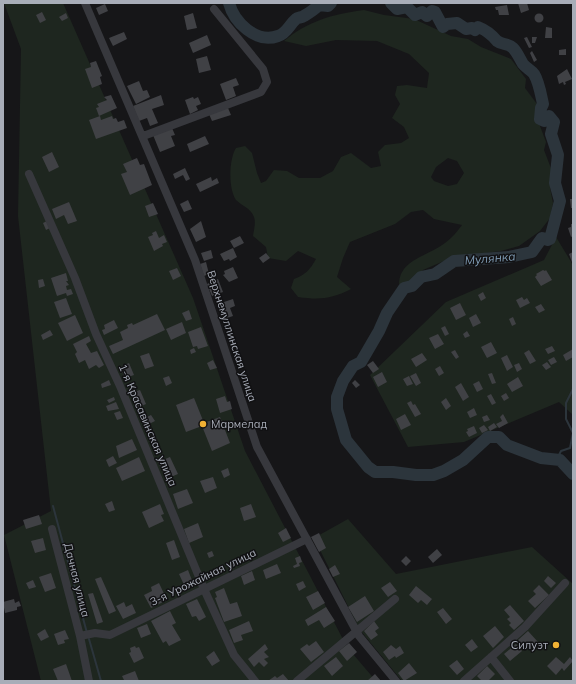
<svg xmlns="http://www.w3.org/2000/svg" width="576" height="684" font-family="Mulish,sans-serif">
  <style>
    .green { fill: #1e261f; fill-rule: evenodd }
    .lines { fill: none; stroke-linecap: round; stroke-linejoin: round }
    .stream { stroke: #2c353c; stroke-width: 2 }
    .river { stroke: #2c353c; stroke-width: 12 }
    .building { fill: #404145 }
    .minor { stroke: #37383d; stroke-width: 8 }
    .poi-dot { fill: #f2b134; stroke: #111113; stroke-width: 1.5 }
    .labels { text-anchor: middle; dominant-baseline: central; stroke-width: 3; stroke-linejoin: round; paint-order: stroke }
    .street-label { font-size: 11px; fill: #a8adb8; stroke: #111113 }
    .poi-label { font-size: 11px; fill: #a8adb8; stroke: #111113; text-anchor: start }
    .water-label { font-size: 12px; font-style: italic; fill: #7f9bb3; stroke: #111113 }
  </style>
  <rect width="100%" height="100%" fill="#161618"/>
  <!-- green -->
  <path class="green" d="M 4,3 L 63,3 L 193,298 L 245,451 L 347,647 L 376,681 L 41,681 L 4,535 L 51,511 L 18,216 L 21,49 Z
    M 364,10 L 384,15 L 414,19 L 451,36 L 468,39 L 481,47 L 511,59 L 526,79 L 525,88 L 537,104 L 536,111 L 540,126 L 546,142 L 544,150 L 552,171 L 550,188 L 553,203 L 550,218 L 540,231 L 519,246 L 501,251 L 453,257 L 423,270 L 410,284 L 402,286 L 399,284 C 400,259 427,257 445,243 C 452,238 457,232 462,225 L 434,219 L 423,210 L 411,212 L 395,224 L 350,242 L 343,258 L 337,277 L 351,289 C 331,299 320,300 298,297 L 291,288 L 294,279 C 305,275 310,270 316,259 L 298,251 L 286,261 L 268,258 L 266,247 L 253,236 C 254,230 256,222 254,217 C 251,208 242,206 236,200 C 228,188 229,159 236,148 L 245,146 L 252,153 L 257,173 L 261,183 L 266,181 L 274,170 L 287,171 L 299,178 L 320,178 L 333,171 L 341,157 L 351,153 L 371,168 L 381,166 L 378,152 L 385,145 L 401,143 L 409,138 L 404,127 L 392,118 L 400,104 L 395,95 L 397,86 L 407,85 L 427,88 L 429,73 L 409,54 L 377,41 L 336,40 L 306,46 L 284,41 C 308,21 333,14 364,10 ZM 448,158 L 457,161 L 464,173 L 457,184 L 448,186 L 434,181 L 431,177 L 436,167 Z
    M 556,237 L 573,265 L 573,415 L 559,402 L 464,442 L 408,447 L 370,375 L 446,302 L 544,260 Z
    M 348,519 L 396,574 L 532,547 L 573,584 L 573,681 L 402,681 L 360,630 L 314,538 Z"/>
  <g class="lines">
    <!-- stream -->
    <path class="stream" d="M 557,459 L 561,451 L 570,448 L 573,433 L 566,419 L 566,403 L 573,389
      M 53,506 L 87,633
      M 89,639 L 101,681"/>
    <!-- river -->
    <path class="river" d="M 229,3 C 234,22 256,44 278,36 C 287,33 289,25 296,19 C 298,17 301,18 304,16 C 309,13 315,9 319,5 L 328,6 L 331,3
      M 391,3 L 397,9 L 407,7 L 415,15 L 422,12 L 427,16 L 432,11 L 435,12 L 443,27 L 447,24 L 457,23 L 466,29 L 472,28 L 475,30 L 478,27 C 486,30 492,35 497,41 C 502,45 508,43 513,48 C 517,52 520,59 523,64 C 526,68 531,70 534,74 C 539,82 541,95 543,104 L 541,108 L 540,119 L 544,121 L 549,116 L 554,122 L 551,134 L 558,155 L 555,183 L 560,201 L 550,239 L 548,240 L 542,238 L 532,252 L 509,257 L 454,261 L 435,274 L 421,277 L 412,286 L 404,288 L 387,313 L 379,331 L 361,362 L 353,366 L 343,381 L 337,397 L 337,409 L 346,440 L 368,467 L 375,472 L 393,472 L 416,475 L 433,475 L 444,471 L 463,460 L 488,437 L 499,437 L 507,445 L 541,458 L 560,460 L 573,474"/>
  </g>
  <!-- building -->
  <path class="building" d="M 518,3 L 527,3 L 529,10 L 521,13 Z
    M 105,4 L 108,11 L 99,15 L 96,8 Z
    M 507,5 L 509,15 L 499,15 L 498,10 L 496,10 L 495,7 Z
    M 42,12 L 46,20 L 40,23 L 36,15 Z
    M 66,13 L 68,18 L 62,21 L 59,17 Z
    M 193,13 L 197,28 L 187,30 L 184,16 Z
    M534.5 18a4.5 4.5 0 1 1 9 0a4.5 4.5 0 1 1-9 0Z
    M 546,27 L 552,28 L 552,38 L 545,38 Z
    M 124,32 L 127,39 L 113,46 L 109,38 Z
    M 207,35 L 211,45 L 193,53 L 189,43 Z
    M 527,37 L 532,47 L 529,48 L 524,38 Z
    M 532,37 L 537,37 L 535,43 L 532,43 Z
    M 566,49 L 566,55 L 559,55 L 559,50 Z
    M 532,51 L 537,60 L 534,62 L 530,53 Z
    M 207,56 L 211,70 L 199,73 L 196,59 Z
    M 96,61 L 102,76 L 100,77 L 102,84 L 92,88 L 85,69 L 91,67 L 90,63 Z
    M 567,69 L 572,79 L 565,82 L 566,84 L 564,85 L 563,82 L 559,84 L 557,76 Z
    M 236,78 L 239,85 L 233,87 L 236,96 L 226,100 L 220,84 Z
    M 139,81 L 143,91 L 147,90 L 150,97 L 136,104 L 127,86 Z
    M 111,95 L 117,108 L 99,116 L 96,108 L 99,107 L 97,104 L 107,100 L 104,97 Z
    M 161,95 L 164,105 L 152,109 L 158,123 L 150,126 L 147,118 L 139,121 L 133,106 Z
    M 193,97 L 194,99 L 198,97 L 201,104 L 196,106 L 198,110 L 190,114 L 185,100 Z
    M 228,108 L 231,115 L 212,121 L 209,114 Z
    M 100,116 L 101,120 L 112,116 L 113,119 L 116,118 L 118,122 L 124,120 L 127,128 L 96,139 L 89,120 Z
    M 172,128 L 175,135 L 171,136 L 175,146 L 160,152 L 153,135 Z
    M 205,136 L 209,144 L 190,152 L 187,144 Z
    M 52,152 L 59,167 L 49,172 L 42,157 Z
    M 137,158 L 140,165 L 144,164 L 152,185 L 130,195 L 121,174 L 127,172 L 123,164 Z
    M 185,168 L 190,179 L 186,181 L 183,175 L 175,179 L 173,174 Z
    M 211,177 L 212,181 L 217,178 L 219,183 L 200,192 L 196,184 Z
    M 570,199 L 573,199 L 573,208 L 571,208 Z
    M 188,200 L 192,209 L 184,212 L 180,204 Z
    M 69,202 L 77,221 L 68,224 L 64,215 L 56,219 L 52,209 Z
    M 153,203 L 158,214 L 149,217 L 145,206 Z
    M 47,221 L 50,228 L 46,230 L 43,223 Z
    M 201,221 L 206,237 L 196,242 L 190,229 Z
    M 571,224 L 573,224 L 573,236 L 571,237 L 568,228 L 571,227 Z
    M 156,231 L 159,238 L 164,235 L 167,242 L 162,244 L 163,246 L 154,251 L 148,237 L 153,235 L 152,233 Z
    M 240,236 L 244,243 L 234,248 L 230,241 Z
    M 233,248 L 237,257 L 230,261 L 229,259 L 224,261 L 220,254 Z
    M 211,250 L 213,258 L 204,261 L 201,253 Z
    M 573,252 L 573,265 L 569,254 Z
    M 266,253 L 270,258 L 263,263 L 259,258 Z
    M 206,262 L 209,274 L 204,276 L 200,264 Z
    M 233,267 L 238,278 L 229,282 L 223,275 L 225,274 L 224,271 Z
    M 177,268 L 181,276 L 173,280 L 169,271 Z
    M 543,270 L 545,271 L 546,270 L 552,280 L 541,286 L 535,277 L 537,275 L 536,274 Z
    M 66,273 L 68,281 L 66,281 L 69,285 L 66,286 L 67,290 L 71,289 L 73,294 L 67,296 L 66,293 L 57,296 L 51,278 Z
    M 43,279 L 45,286 L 39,288 L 38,280 Z
    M 218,279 L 223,292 L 212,296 L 207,284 Z
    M 483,292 L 486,298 L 481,301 L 478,295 Z
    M 522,297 L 524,300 L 527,298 L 530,303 L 520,308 L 516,300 Z
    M 66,298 L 72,314 L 60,318 L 54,302 Z
    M 233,299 L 235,306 L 230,308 L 233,316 L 224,319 L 218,304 Z
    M 460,303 L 466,315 L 456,320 L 450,308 Z
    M 541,304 L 545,310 L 539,313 L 535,307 Z
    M 189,310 L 192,319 L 186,321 L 182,313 Z
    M 157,314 L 165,330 L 113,354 L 109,346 L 123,340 L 120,332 L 128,328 L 127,325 L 132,323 L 133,325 Z
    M 476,314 L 481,323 L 473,327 L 469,318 Z
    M 75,315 L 83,333 L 67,341 L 58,323 Z
    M 513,317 L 516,324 L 512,326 L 509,319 Z
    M 114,320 L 118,328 L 104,335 L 102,330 L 105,329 L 104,325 Z
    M 182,322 L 186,333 L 171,340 L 166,329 Z
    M 445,326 L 449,334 L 445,336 L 441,328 Z
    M 201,327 L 208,346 L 198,349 L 197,346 L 193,347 L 188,332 Z
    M 50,330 L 53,335 L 43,340 L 41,335 Z
    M 467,331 L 470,336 L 465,338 L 463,334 Z
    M 438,334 L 444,344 L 435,349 L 429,338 Z
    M 89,336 L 91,341 L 86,344 L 91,353 L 97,351 L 104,365 L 99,368 L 96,365 L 89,369 L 85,360 L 79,363 L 75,354 L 77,352 L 73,344 Z
    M 491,342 L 497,353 L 487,358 L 481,347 Z
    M 552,346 L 555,351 L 548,354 L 545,349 Z
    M 194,348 L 196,352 L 191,354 L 190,350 Z
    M 573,349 L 573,357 L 566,361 L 563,355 Z
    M 455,350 L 459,357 L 456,359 L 451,352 Z
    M 529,350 L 536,361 L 530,364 L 524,353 Z
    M 149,353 L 154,366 L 145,369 L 140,356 Z
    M 422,353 L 427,360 L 416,367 L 411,359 Z
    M 507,355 L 513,367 L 507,371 L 501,358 Z
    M 554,357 L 557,362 L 551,365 L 548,360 Z
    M 213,360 L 217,368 L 210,370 L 207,363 Z
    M 373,361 L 379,369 L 373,373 L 367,365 Z
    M 547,362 L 551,367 L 546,370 L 542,365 Z
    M 129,363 L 134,375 L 125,378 L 120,367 Z
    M 519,363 L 522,369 L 517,372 L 514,365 Z
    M 440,366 L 444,373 L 439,376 L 435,369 Z
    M 382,372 L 387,382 L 378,387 L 373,377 Z
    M 416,373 L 421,383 L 416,386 L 410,376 Z
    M 492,373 L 496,383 L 492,384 L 488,374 Z
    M 169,376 L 172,383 L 166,386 L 163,378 Z
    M 409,376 L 413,384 L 407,386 L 403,379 Z
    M 518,377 L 523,386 L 512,392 L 507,384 Z
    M 109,380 L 111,385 L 102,388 L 101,384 Z
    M 355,380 L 360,385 L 356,388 L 352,383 Z
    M 479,381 L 483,389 L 477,392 L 473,384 Z
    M 461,383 L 469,397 L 463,401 L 455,387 Z
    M 140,390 L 146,404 L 137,408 L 131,393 Z
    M 506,393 L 509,398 L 504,401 L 501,396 Z
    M 491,394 L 496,403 L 492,405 L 487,396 Z
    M 225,396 L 227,402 L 230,401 L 232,409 L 220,413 L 216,399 Z
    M 114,397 L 115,400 L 109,403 L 107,400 Z
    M 194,398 L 204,423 L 220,417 L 230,443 L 212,451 L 202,426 L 186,432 L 176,405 Z
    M 446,398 L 451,406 L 446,410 L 441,402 Z
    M 411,401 L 413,405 L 415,404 L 421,414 L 415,417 L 407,403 Z
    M 116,402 L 119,409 L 108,411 L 106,406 Z
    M 474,408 L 477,415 L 470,418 L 467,412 Z
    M 120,411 L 123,418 L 117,420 L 114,413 Z
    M 405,414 L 411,425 L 401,430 L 396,419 Z
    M 503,414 L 508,423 L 499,428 L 496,424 L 502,421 L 500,417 Z
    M 151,415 L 155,421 L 145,426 L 141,420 Z
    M 487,415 L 490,420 L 484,422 L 482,417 Z
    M 494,423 L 497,427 L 490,431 L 488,427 Z
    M 484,425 L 488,430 L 482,433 L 479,428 Z
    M 474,426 L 477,433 L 469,437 L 466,432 L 468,431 L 467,429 Z
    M 132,439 L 137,450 L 119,458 L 116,446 Z
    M 113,456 L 117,463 L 109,467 L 106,460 Z
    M 139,457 L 145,471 L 122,481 L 116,468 Z
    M 170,457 L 178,474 L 166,479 L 158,462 Z
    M 228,468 L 230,475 L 224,478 L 221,471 Z
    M 213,477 L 217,488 L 205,493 L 200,481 Z
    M 187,489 L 193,503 L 178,509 L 173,494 Z
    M 112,501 L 115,510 L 109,512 L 105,504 Z
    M 160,504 L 164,514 L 161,515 L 164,521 L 149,528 L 142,512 Z
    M 251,504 L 256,517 L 244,521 L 240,508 Z
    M 39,515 L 42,524 L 26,529 L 23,520 Z
    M 198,523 L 203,537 L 189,543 L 184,529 Z
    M 286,528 L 291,538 L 283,542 L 278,533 Z
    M 319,533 L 326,548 L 319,552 L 311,537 Z
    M 43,538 L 46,550 L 35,553 L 31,541 Z
    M 174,540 L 180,557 L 172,560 L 166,543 Z
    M 437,549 L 442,555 L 433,563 L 428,557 Z
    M 212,551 L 214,556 L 209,558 L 207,553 Z
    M 300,556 L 302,562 L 299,563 L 300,566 L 294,568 L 293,566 L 297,564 L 295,558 Z
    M 406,556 L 411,561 L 406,566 L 401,561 Z
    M 277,564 L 281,573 L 266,579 L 263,570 Z
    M 335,565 L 340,574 L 333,577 L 329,569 Z
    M 188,570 L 193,583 L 185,587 L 179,574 Z
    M 252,571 L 255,580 L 244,585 L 241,576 Z
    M 51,573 L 56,588 L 45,592 L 39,577 Z
    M 548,576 L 556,583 L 551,588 L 544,581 Z
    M 101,577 L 116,611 L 109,614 L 95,579 Z
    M 33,580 L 36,587 L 29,589 L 26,583 Z
    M 303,581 L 306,587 L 299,591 L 296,584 Z
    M 390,582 L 397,591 L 388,597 L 381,588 Z
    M 159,583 L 167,600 L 151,608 L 144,595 L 152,591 L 151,587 Z
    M 539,585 L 549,595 L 535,608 L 528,601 L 536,594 L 533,591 Z
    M 416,586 L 432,599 L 427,605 L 421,600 L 418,603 L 409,595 Z
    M 224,588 L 230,604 L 237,602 L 242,616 L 224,622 L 215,598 L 217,597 L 215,592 Z
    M 318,591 L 325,603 L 313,610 L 306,597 Z
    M 93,593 L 103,622 L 97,624 L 88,594 Z
    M 365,596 L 374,611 L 357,622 L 348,607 Z
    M 14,599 L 15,603 L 19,601 L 21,606 L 17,607 L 17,610 L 5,613 L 3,602 Z
    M 197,599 L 206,617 L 199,621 L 196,616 L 192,617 L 186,604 Z
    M 124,602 L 126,607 L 132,604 L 136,613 L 123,619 L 116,606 Z
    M 510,605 L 524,621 L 514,630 L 509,625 L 511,623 L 507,619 L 510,617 L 504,610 Z
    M 326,607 L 335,621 L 324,628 L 319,620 L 308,626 L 305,620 Z
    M 443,608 L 452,619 L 446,624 L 437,612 Z
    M 170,611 L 176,623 L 172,625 L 181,640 L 169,646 L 166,641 L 163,643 L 151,621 Z
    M 249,621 L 253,631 L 241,635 L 243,640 L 234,643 L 229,630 Z
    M 374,621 L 379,628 L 375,631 L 378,635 L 371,640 L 364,631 Z
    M 147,624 L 151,634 L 141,638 L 137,628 Z
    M 495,626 L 504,637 L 493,648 L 483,636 Z
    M 45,629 L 49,637 L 41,641 L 37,634 Z
    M 65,630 L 69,639 L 64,640 L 65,643 L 58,645 L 54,634 Z
    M 528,631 L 538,642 L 534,646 L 530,642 L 524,647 L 518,640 Z
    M 472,639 L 478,647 L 471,652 L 465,645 Z
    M 316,641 L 324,652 L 311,662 L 300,649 L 307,644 L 309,646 Z
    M 349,643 L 357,652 L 347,661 L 339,651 Z
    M 265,644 L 268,649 L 264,652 L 269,657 L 264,659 L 268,663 L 264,667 L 259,662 L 254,667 L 248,659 Z
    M 516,644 L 522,651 L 510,661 L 504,654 Z
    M 391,645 L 396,649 L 400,646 L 404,653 L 396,658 L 395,656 L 389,660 L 383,652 Z
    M 135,646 L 136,648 L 139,647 L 144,658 L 134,663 L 129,653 L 131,652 L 130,648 Z
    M 214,651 L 220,661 L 212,666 L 206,657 Z
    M 336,657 L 343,666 L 332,676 L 324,666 Z
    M 556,657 L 564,664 L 570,657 L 573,661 L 564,671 L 562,668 L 556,675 L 547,666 Z
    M 457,660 L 464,669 L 457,675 L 449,666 Z
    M 409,663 L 417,673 L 404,681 L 398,673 Z
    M 66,664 L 72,681 L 58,681 L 53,669 Z
    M 487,666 L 495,674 L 488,681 L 482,681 L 477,676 Z
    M 135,671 L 139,681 L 124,680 L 122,676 Z
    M 283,674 L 289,681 L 268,681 L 275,676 L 277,678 Z
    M 375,674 L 381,681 L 367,681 Z"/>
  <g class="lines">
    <!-- minor -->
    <path class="minor" d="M 85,3 L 195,260 L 257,447 L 359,636 L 396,681
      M 142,135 L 146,135 L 261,92 L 267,82 L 263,69 L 214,9
      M 29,174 L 75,278 L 96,334 L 120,386 L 204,589 L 234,655 L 255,681
      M 52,529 L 80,636 L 95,633 L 110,635 L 307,539
      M 80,636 L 89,681
      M 491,657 L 510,681
      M 297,681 L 395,599
      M 464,681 L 525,627 L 565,583"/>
  </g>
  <!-- markers -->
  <g class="poi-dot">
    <circle cx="203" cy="424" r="4"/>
    <circle cx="556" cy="645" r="4"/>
  </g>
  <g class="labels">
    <!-- street labels -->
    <g class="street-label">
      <text transform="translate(232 336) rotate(72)">Верхнемуллинская улица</text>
      <text transform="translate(148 425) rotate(67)">1-я Красавинская улица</text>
      <text transform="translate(203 577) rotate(-26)">3-я Урожайная улица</text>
      <text transform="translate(77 580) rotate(76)">Дачная улица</text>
    </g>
    <!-- poi labels -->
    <g class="poi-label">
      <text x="211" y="424">Мармелад</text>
      <text x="548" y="645" text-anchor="end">Силуэт</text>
    </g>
    <!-- water labels -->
    <g class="water-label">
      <text transform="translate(490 258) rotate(-5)">Мулянка</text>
    </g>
  </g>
  <!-- border -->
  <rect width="576" height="684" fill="none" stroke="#a8adb8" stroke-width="8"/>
</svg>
